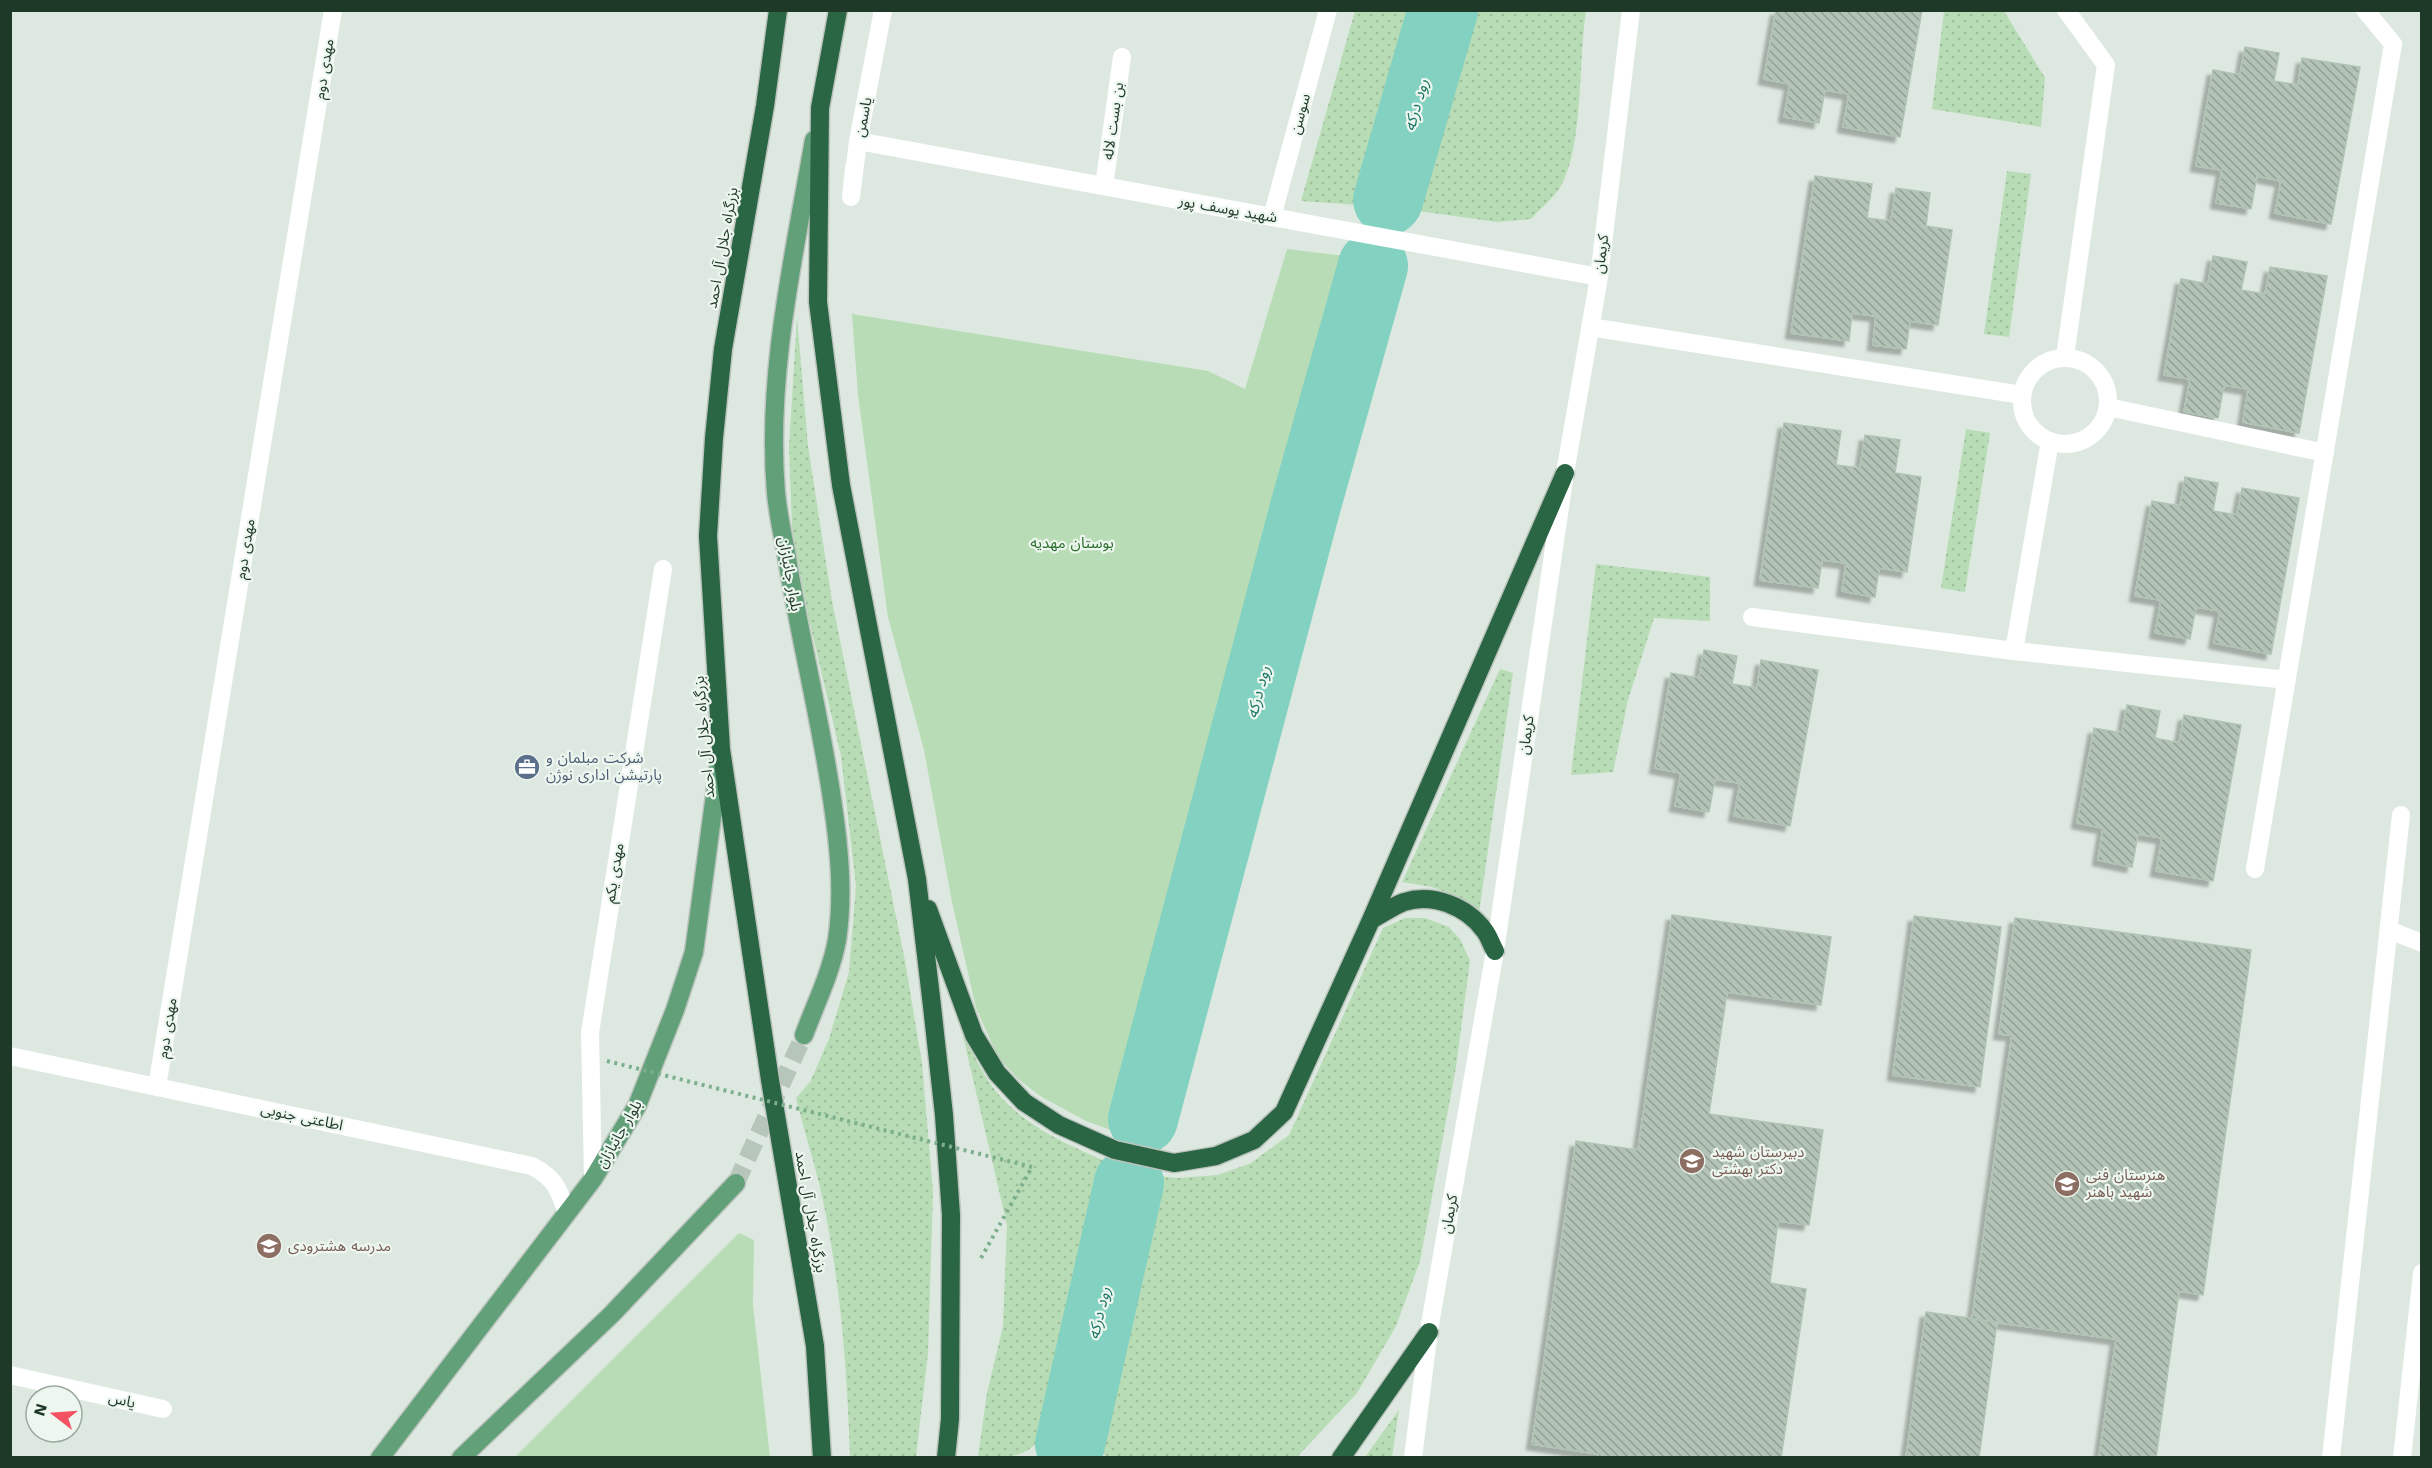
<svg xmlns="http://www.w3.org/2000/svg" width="2432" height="1468" font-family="'Work Sans','Noto Sans Arabic',sans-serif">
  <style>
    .grass { fill: url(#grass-dots) }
    .park { fill: #b8dcb5 }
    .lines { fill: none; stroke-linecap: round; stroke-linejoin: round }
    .river { stroke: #83d1c1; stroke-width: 70 }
    .building { fill: url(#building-back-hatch); stroke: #b0c3b4; stroke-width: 1.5; filter: url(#shadow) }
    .major-tunnel { stroke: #b7c6bb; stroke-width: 18; stroke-dasharray: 18 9; stroke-linecap: butt }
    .major-casing { stroke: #bcc4be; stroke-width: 21 }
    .highway-casing { stroke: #bcc4be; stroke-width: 21 }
    .path { stroke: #7dae8d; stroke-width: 4; stroke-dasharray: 3 4.5; stroke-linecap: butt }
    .minor { stroke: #fff; stroke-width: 18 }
    .major { stroke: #61a079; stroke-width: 18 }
    .highway { stroke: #2a6544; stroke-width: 18 }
    .path-bridge { stroke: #7dae8d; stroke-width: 4; stroke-dasharray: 3 4.5; stroke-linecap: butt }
    .labels { text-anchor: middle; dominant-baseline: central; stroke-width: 4.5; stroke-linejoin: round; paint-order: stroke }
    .street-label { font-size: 15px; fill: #1f3928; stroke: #edf6ef }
    .park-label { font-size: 15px; fill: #29702b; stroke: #edf6ef }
    .service-label { font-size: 15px; fill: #4e5e75; stroke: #edf6ef; text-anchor: start }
    .education-label { font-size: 15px; fill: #785e54; stroke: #edf6ef; text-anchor: start }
    .water-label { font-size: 16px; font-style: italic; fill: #197563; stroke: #edf6ef }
  </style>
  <defs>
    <pattern id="grass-dots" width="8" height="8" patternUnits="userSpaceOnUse" patternTransform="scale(1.5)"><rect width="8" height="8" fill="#b8dcb5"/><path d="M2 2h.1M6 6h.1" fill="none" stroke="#9ebe9c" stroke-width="1.8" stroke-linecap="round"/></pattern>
    <pattern id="building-back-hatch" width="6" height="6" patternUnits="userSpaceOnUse" patternTransform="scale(1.5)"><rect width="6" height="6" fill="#b3c4b7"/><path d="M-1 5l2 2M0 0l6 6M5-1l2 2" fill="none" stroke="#91a095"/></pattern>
    <filter id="shadow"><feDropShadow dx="-5.5" dy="5.5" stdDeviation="1.5" flood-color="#0004"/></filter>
  </defs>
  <rect width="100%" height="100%" fill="#dde9e0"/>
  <!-- grass -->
  <path class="grass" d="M 1355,11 L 1418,11 L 1359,205 L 1301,201 Z
    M 1464,11 L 1586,11 C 1578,62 1584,139 1562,184 C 1555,197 1541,208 1531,219 L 1497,222 L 1405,209 L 1439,79 Z
    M 1944,11 L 2004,11 L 2045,78 L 2041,127 L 1932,109 Z
    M 2007,171 L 2031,174 L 2009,337 L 1984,334 Z
    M 797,317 L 808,446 L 832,601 L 905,961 L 922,1063 L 933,1192 L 928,1353 L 916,1457 L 850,1457 C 847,1366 840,1273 819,1183 C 812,1155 803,1127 796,1098 L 810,1082 L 829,1039 L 849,972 L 856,886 L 841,756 L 807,611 L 792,527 L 789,447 Z
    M 1966,429 L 1990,433 L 1965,592 L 1941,588 Z
    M 1596,564 L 1710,577 L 1710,621 L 1654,618 L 1628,700 L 1613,772 L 1571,775 Z
    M 1500,669 L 1513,673 L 1479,913 L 1460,897 L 1432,887 L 1402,882 Z
    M 1405,918 L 1425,918 L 1449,927 L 1460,939 L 1470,961 L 1456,1067 L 1420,1261 L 1396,1326 L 1357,1393 L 1297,1457 L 1114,1458 L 1090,1451 L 1157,1176 L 1178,1178 L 1218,1175 L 1251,1163 L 1289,1135 L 1383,928 Z
    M 963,1036 C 974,1055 985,1079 999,1095 C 1031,1131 1079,1150 1122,1168 L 1055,1421 C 1030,1457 1019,1458 978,1457 L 987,1393 L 1003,1326 L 1007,1225 Z
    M 1399,1410 L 1392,1457 L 1365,1457 Z"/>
  <!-- park -->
  <path class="park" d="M 1287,249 L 1345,256 L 1116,1132 L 1086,1121 L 1040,1096 L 1017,1078 L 998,1057 L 976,1008 L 952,902 L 924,750 L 888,617 L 858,395 L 852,314 L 1208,371 L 1245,389 Z
    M 739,1233 L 754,1240 L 753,1305 L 770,1457 L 515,1457 Z"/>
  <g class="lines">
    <!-- river -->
    <path class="river" d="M 1388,200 L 1443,10
      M 1143,1119 L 1305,508 L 1373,266
      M 1070,1444 L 1129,1183"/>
  </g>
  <!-- building -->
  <path class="building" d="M 1776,10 L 1922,10 L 1900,137 L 1843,127 L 1849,94 L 1825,90 L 1819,123 L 1784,117 L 1790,84 L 1764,79 Z
    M 2245,47 L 2279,53 L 2274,81 L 2298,85 L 2302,58 L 2360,67 L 2331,224 L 2275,213 L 2281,181 L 2257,176 L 2251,209 L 2216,203 L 2222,170 L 2196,166 L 2213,70 L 2240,75 Z
    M 1815,176 L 1872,184 L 1867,218 L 1891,221 L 1896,188 L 1930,193 L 1926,226 L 1952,230 L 1938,325 L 1910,321 L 1906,349 L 1873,345 L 1876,316 L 1852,313 L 1849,341 L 1791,333 Z
    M 2213,256 L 2247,262 L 2241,290 L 2265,294 L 2270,267 L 2327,276 L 2299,433 L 2243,422 L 2248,389 L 2224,385 L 2218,418 L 2184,412 L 2190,379 L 2164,375 L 2181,279 L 2208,284 Z
    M 1784,423 L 1841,431 L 1836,465 L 1860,468 L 1865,435 L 1900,440 L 1895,473 L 1921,477 L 1907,572 L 1879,568 L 1875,597 L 1842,591 L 1846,563 L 1822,560 L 1818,588 L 1760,580 Z
    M 2185,477 L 2218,483 L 2213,511 L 2237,515 L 2242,488 L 2299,498 L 2271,654 L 2214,643 L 2220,611 L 2196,607 L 2190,639 L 2155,633 L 2161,600 L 2135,596 L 2152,501 L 2180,506 Z
    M 1704,650 L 1737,656 L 1732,684 L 1757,688 L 1761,660 L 1818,670 L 1790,826 L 1734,816 L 1740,783 L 1715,779 L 1709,812 L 1675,806 L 1681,773 L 1655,768 L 1671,673 L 1699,678 Z
    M 2127,705 L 2160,711 L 2155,738 L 2179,743 L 2184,715 L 2241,725 L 2213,881 L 2156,871 L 2162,838 L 2138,834 L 2132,867 L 2098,860 L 2103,828 L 2077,823 L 2094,728 L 2122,733 Z
    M 1672,915 L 1831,937 L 1821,1005 L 1727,992 L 1709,1114 L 1823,1130 L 1809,1225 L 1778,1221 L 1770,1283 L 1806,1289 L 1781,1458 L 1598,1458 L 1598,1454 L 1532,1444 L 1576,1141 L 1638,1150 Z
    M 1914,916 L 2001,927 L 1980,1087 L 1893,1075 Z
    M 2015,918 L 2251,950 L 2203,1295 L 2179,1291 L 2156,1458 L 2099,1458 L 2116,1339 L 1972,1319 L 2012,1035 L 1999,1034 Z
    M 1926,1312 L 1997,1322 L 1979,1458 L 1906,1458 Z"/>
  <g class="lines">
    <!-- major-tunnel -->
    <path class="major-tunnel" d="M 736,1183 L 804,1035"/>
    <!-- major casing -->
    <g class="major-casing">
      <path id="major" d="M 804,1035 C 815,1005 831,973 837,940 C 844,894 839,845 832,799 C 820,716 799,635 786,552 C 782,533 778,513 776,493 C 766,375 794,256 814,140
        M 380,1458 L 593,1179 L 637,1106 L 675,1010 L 694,952 L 720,757
        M 461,1458 L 612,1314 L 736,1183"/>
    </g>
    <!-- highway casing -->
    <g class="highway-casing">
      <path id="highway" d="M 778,10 L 765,106 L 723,349 L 714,438 L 708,536 L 721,749 L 770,1080 L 815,1346 L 822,1458
        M 838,10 L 820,108 L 818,302 L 841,485 L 917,879 L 932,1006 L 944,1115 L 951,1215 L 950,1419 L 946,1458
        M 928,909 L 974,1035 L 997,1073 L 1024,1102 L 1059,1125 L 1115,1150 L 1174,1163 L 1216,1156 L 1254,1140 L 1284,1112 L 1371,920 L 1565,473
        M 1371,920 C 1381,915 1393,906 1404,902 C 1433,893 1466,906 1484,930 C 1489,936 1491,944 1495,951
        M 1341,1458 L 1429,1332"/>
    </g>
    <!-- path -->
    <path class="path" d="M 981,1258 L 1032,1167"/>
    <!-- minor -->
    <path class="minor" d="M 858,141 L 1599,277
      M 854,168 L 851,197 L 858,141 L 883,10
      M 1104,186 L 1122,57
      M 1272,217 L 1328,10
      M 1590,327 L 2022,395
      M 2065,357 L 2106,65 L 2066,10
      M2022 401a43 43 0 1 1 86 0a43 43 0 1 1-86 0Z
      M 2108,407 L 2325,453
      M 1752,617 L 2014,651 L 2287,680
      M 2014,651 L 2050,441
      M 2255,869 L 2393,44 L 2365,10
      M 2389,930 L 2422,943
      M 10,1056 L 532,1166 C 556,1179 558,1188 567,1213
      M 157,1087 L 333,10
      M 593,1179 L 590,1033 L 663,569
      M 10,1375 L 163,1409
      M 1413,1458 L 1429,1330 L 1495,951 L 1565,473 L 1599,277 L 1631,10
      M 2331,1458 L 2401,815
      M 2402,1458 L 2422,1273"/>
    <!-- major -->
    <use href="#major" class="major"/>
    <!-- highway -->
    <use href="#highway" class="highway"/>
    <!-- path-bridge -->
    <path class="path-bridge" d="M 607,1061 L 1032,1167"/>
  </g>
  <!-- icons -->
  <defs>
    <g id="office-disc" transform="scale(1.35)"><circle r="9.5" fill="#5c6f8a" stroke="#edf6ef"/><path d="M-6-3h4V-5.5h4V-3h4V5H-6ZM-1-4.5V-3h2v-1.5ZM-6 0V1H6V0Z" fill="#fff"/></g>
    <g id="school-disc" transform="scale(1.35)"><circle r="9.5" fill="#8d6e63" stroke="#edf6ef"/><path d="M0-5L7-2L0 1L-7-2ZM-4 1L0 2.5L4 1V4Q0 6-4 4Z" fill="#fff"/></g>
  </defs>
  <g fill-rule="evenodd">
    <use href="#office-disc" x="527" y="767"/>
    <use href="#school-disc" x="1692" y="1161"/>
    <use href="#school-disc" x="2067" y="1184"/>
    <use href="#school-disc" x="269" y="1246"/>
  </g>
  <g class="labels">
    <!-- street labels -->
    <g class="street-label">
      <text transform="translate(324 69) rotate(-81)">مهدی دوم</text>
      <text transform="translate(1300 114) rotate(-75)">سوسن</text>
      <text transform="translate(863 117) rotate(-79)">یاسمن</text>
      <text transform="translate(1113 121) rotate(-82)">بن بست لاله</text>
      <text transform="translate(1228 209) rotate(10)">شهید یوسف پور</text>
      <text transform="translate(722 248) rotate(-80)">بزرگراه جلال آل احمد</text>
      <text transform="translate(1601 254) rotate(-83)">کریمان</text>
      <text transform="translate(245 549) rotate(-81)">مهدی دوم</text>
      <text transform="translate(790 574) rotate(80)">بلوار جانبازان</text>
      <text transform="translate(1526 735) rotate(-82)">کریمان</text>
      <text transform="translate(704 737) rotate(-95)">بزرگراه جلال آل احمد</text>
      <text transform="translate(614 873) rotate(-81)">مهدی یکم</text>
      <text transform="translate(167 1028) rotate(-81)">مهدی دوم</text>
      <text transform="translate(302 1117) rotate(12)">اطاعتی جنوبی</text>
      <text transform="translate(619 1134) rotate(-60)">بلوار جانبازان</text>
      <text transform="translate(811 1212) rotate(80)">بزرگراه جلال آل احمد</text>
      <text transform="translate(1449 1214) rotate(-80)">کریمان</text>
      <text transform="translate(122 1400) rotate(13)">یاس</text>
    </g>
    <!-- park labels -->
    <g class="park-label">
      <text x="1072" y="543">بوستان مهدیه</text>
    </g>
    <!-- service labels -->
    <g class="service-label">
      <text x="546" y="758">شرکت مبلمان و<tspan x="546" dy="17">پارتیشن اداری نوژن</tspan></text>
    </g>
    <!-- education labels -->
    <g class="education-label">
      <text x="1712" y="1152">دبیرستان شهید<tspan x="1712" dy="17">دکتر بهشتی</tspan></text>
      <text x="2086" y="1175">هنرستان فنی<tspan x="2086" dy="17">شهید باهنر</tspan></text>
      <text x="288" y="1246">مدرسه هشترودی</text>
    </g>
    <!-- water labels -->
    <g class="water-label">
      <text transform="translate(1416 105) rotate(-74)">رود درکه</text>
      <text transform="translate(1258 692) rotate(-75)">رود درکه</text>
      <text transform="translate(1099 1313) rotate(-77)">رود درکه</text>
    </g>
  </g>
  <!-- border -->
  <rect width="2432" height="1468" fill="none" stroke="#1f3928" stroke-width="24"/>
  <!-- north arrow -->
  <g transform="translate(54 1414) rotate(287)"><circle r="28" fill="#edf6ef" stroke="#9baa9f" stroke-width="1.5"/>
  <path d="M0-4.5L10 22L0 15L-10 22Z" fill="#f45163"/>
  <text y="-9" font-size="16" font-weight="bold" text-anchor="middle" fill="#1f3928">N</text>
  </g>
</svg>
